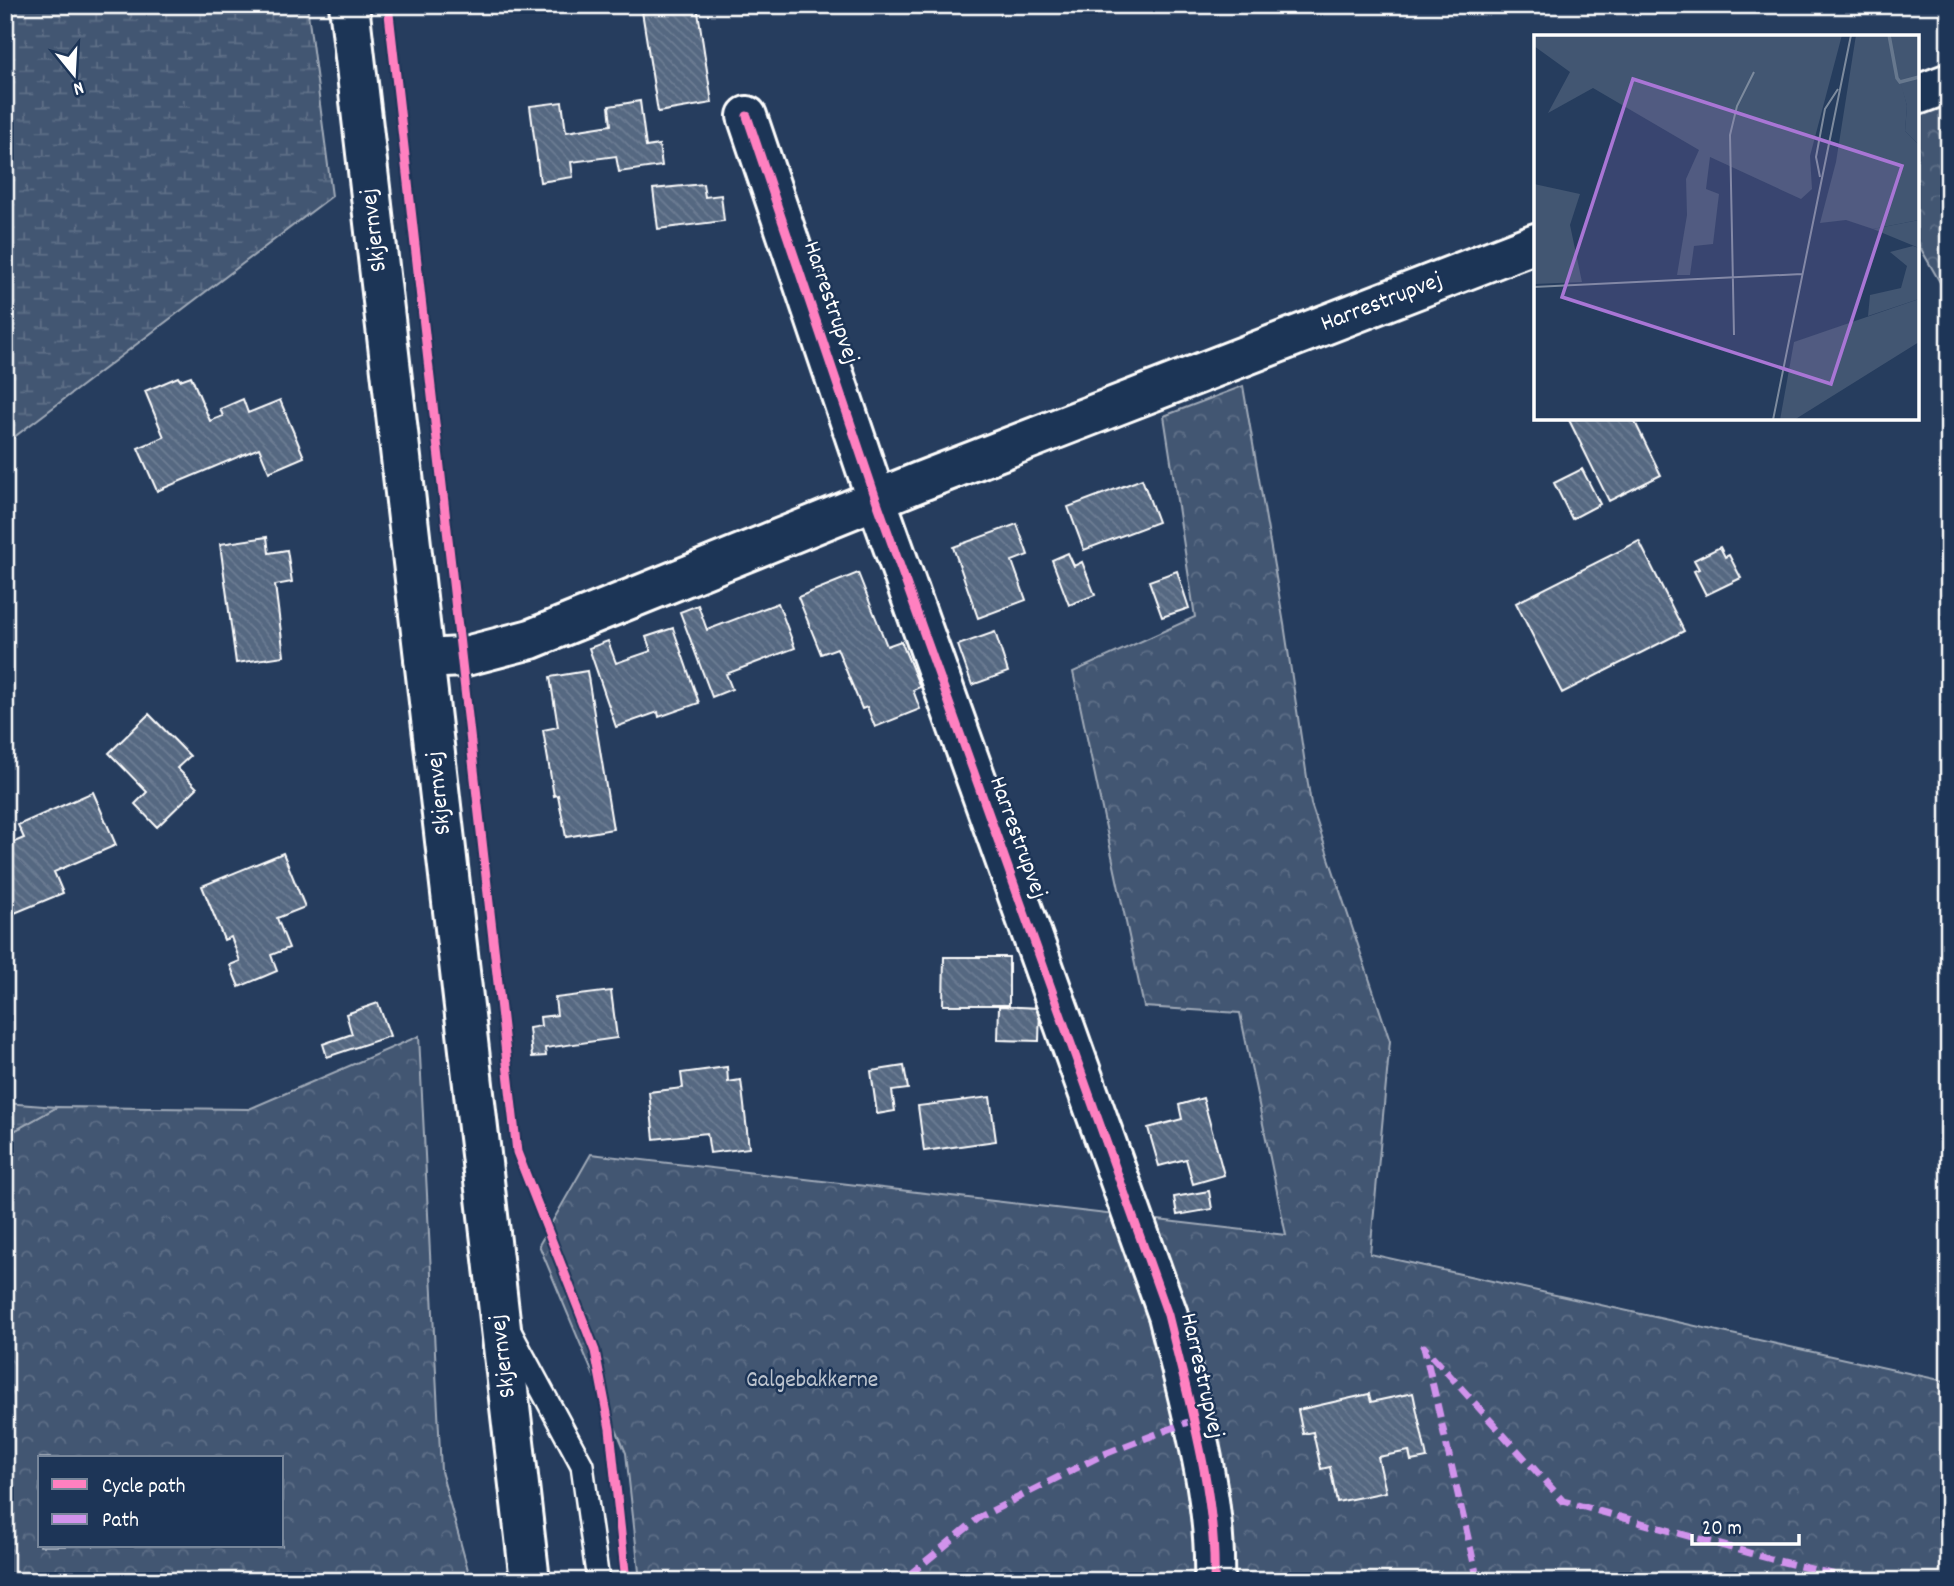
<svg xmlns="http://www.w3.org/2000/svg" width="1954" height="1586" font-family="Dekko,sans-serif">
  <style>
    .forest { fill: url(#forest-crowns); stroke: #a0aab8; stroke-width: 2; fill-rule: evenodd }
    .wetland { fill: url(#wetland-marsh); stroke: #a0aab8; stroke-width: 2 }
    .building { fill: url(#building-back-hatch); stroke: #fff; stroke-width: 2 }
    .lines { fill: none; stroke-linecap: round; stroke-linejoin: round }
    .service-casing { stroke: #fff; stroke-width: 26 }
    .minor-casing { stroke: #fff; stroke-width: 44 }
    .primary-casing { stroke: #fff; stroke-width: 44 }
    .service { stroke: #1d3557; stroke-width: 21 }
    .minor { stroke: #1d3557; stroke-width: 38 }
    .primary { stroke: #1d3557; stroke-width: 38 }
    .quiet { stroke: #d193ec; stroke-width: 7; stroke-dasharray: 14 7; stroke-linecap: butt }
    .cycleway-casing { stroke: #1d3557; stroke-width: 13 }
    .cycleway { stroke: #ff80c0; stroke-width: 9 }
    .labels { text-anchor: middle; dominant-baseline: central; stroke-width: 5; stroke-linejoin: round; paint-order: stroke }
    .street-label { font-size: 24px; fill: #fff; stroke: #1d3557 }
    .park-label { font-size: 24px; fill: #bdc4ce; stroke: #1d3557 }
    .inset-river { fill: none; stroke: #67788e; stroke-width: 3.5 }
    .inset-road { fill: none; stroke: #7d8b9e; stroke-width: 2 }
    .view { fill: #a976d5; fill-opacity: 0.15; stroke: #a976d5; stroke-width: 3.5 }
    .inset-edge { fill: none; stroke: #fff; stroke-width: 3.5 }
  </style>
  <defs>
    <pattern id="forest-crowns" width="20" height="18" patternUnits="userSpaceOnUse" patternTransform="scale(1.75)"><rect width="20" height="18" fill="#425672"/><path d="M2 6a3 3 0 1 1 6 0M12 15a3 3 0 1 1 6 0" fill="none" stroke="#5e6f87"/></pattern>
    <pattern id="wetland-marsh" width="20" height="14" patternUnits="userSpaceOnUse" patternTransform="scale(1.75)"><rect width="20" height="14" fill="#425672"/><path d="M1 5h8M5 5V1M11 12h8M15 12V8" fill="none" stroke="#5e6f87"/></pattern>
    <pattern id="building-back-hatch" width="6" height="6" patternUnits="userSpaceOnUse" patternTransform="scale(1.75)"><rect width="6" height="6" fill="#556781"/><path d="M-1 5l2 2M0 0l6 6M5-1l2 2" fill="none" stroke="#6e7e94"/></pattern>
  </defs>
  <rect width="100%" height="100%" fill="#263d5e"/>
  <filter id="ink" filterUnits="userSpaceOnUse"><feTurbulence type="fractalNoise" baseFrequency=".0143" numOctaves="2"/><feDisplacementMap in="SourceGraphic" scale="14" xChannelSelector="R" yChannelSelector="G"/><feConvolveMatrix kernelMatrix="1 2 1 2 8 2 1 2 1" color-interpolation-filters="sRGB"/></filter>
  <g filter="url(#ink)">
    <!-- forest -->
    <path class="forest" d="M 1949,103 L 1949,298 L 1917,242 L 1917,115 Z
      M 1243,386 L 1284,624 L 1311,804 L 1390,1041 L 1370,1254 L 1949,1382 L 1949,1581 L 640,1581 L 626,1453 L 539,1245 L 591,1154 L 1286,1235 L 1240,1013 L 1144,1007 L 1073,672 L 1195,617 L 1164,416 Z
      M 419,1036 L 441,1471 L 471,1581 L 5,1581 L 5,1136 L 57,1107 L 249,1109 ZM 40,1458 L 282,1458 L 282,1546 L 40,1546 Z"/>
    <!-- wetland -->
    <path class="wetland" d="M 5,5 L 307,5 L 332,196 L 5,444 Z
      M 5,1103 L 57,1107 L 5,1136 Z"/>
    <!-- building -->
    <path class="building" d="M 641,5 L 697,5 L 712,103 L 658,112 Z
      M 640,101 L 646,147 L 659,145 L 662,166 L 619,172 L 616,156 L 571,162 L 573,177 L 540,182 L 530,106 L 562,102 L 566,132 L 611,125 L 609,106 Z
      M 703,184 L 705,197 L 721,195 L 724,221 L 658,229 L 653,189 Z
      M 191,376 L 210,421 L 223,416 L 220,409 L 243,399 L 248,413 L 280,400 L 304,457 L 269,472 L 259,448 L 157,491 L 138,448 L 164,437 L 145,391 L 178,377 L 180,380 Z
      M 1568,418 L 1633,418 L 1661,475 L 1609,501 Z
      M 1582,469 L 1600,504 L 1572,519 L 1554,483 Z
      M 1142,479 L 1158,522 L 1084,550 L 1068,507 Z
      M 1017,524 L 1028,555 L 1012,561 L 1026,600 L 978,618 L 953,547 Z
      M 267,537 L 269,553 L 287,550 L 292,582 L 275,585 L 284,656 L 236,663 L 220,544 Z
      M 1639,541 L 1684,631 L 1562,693 L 1516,603 Z
      M 1720,547 L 1725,557 L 1729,555 L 1741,578 L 1706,595 L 1694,571 L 1699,569 L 1694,560 Z
      M 1068,553 L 1074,566 L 1082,562 L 1095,595 L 1069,605 L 1052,560 Z
      M 1177,571 L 1189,608 L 1162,617 L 1149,581 Z
      M 858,573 L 887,646 L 901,641 L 920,687 L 913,690 L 920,709 L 875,727 L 867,707 L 862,709 L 837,648 L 821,654 L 798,597 Z
      M 778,603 L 795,648 L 726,674 L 732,689 L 712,697 L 680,612 L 698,605 L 707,630 Z
      M 673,628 L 699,703 L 659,717 L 658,712 L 616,727 L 589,648 L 608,641 L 616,663 L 651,651 L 646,637 Z
      M 995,632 L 1008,672 L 972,685 L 958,645 Z
      M 587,671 L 613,829 L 566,837 L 558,795 L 554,796 L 543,730 L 558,727 L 550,677 Z
      M 149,714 L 190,756 L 177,768 L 197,788 L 157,827 L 135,804 L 147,792 L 109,753 Z
      M 93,792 L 116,845 L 54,872 L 63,893 L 5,917 L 5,846 L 24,838 L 18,825 Z
      M 283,853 L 305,907 L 277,918 L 289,948 L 271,955 L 277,971 L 239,987 L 230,965 L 240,961 L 231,937 L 224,940 L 202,886 Z
      M 944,957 L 1009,957 L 1009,1005 L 943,1005 Z
      M 611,991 L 617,1038 L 545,1048 L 546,1056 L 532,1057 L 529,1028 L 541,1026 L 540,1017 L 557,1015 L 555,998 Z
      M 378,1003 L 390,1036 L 327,1057 L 323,1044 L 352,1034 L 346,1014 Z
      M 999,1006 L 1040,1008 L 1039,1041 L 998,1040 Z
      M 904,1066 L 908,1089 L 892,1091 L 895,1111 L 877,1114 L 871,1071 Z
      M 727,1067 L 728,1082 L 741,1080 L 749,1148 L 710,1153 L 707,1133 L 654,1139 L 649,1092 L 683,1088 L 681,1073 Z
      M 990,1097 L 996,1141 L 924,1151 L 918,1106 Z
      M 1203,1098 L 1224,1175 L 1193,1184 L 1186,1159 L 1159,1166 L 1148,1128 L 1182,1119 L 1179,1105 Z
      M 1209,1191 L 1212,1209 L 1177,1215 L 1174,1197 Z
      M 1413,1393 L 1427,1458 L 1411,1461 L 1409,1451 L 1378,1457 L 1386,1492 L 1337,1502 L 1330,1467 L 1321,1469 L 1313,1432 L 1303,1434 L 1298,1410 L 1369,1394 L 1371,1402 Z"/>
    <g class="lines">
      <!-- service casing -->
      <g class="service-casing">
        <path id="service" d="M 511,1333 L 582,1465 L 598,1581"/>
      </g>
      <!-- minor casing -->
      <g class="minor-casing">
        <path id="minor" d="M 1917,95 L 1949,83
          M 747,116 L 876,499 L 1168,1315 C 1188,1398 1217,1495 1214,1581
          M 424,659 L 462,657 L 531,639 L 919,482 L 1536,243"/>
      </g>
      <!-- primary casing -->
      <g class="primary-casing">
        <path id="primary" d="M 349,5 L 530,1581"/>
      </g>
      <!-- service -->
      <use href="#service" class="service"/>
      <!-- minor -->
      <use href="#minor" class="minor"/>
      <!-- primary -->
      <use href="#primary" class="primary"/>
      <!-- quiet -->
      <path class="quiet" d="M 909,1575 L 980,1517 L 1102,1455 L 1193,1420
        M 1478,1581 L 1424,1347 L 1563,1501 L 1771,1559 L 1860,1581"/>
      <!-- cycleway casing -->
      <g class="cycleway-casing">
        <path id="cycleway" d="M 388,5 L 517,1152 L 595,1351 L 610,1429 L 626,1581
          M 747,116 L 876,499 L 1168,1315 C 1188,1398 1217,1495 1214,1581"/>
      </g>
      <!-- cycleway -->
      <use href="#cycleway" class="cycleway"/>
    </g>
  </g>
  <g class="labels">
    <!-- street labels -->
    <g class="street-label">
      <text transform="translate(375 230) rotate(-97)">Skjernvej</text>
      <text transform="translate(830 303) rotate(71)">Harrestrupvej</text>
      <text transform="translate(1382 303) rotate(-21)">Harrestrupvej</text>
      <text transform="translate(440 793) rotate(-96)">Skjernvej</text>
      <text transform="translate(1017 838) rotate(70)">Harrestrupvej</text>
      <text transform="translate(504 1356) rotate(-97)">Skjernvej</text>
      <text transform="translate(1201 1376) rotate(77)">Harrestrupvej</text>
    </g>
    <!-- park labels -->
    <g class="park-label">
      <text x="812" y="1381">Galgebakkerne</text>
    </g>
  </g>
  <!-- overview -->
  <g transform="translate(1534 35)">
    <rect width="385" height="385" fill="#263d5e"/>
    <path d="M 0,0 L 308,0 L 276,121 L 278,154 L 267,164 L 176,122 L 172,154 L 185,159 L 179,209 L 160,211 L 156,240 L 143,240 L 153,180 L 152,144 L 165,115 L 59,53 L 14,78 L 36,37 L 0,11 ZM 322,0 L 353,0 L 357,6 L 373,71 L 371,96 L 385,110 L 385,185 L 339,194 L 312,185 L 286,188 L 302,127 ZM 0,149 L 46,159 L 36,190 L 48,247 L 0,249 ZM 379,211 L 385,213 L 385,264 L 334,281 L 336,260 L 367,253 L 373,231 L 356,217 Z" fill="#425672"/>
    <path d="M 353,0 L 385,0 L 385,110 L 371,96 L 373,71 ZM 385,185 L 385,213 L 339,194 ZM 385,264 L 385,307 L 260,385 L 246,385 L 260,307 Z" fill="#425672"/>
    <path class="inset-river" d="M 355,0 L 363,43 L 366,47 L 385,42"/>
    <path class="inset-road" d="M 286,142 L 282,122 L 291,74 L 304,54M 0,252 L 268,239M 200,300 L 196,100 L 203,71 L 220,37M 239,385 L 317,0"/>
    <path class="view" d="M 99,44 L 368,131 L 297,349 L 28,262 Z"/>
    <rect width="385" height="385" class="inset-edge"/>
  </g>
  <!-- margin -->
  <rect width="1954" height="1586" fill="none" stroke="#1d3557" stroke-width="28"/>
  <rect x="14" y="14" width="1926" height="1558" fill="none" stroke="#fff" stroke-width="2.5" filter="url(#ink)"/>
  <!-- legend -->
  <rect x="38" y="1456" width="245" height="91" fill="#1d3557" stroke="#77869a" stroke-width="2"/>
  <rect x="52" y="1479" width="35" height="10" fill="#ff80c0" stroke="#77869a" stroke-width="2"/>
  <text x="102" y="1492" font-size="21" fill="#ffffff">Cycle path</text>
  <rect x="52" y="1514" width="35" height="10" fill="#d193ec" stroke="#77869a" stroke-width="2"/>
  <text x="102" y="1526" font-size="21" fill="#ffffff">Path</text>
  <!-- north arrow -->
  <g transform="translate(74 74) rotate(162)" stroke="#1d3557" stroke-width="5" paint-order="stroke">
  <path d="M0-5L12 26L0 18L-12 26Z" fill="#ffffff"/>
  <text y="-10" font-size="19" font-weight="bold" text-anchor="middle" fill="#ffffff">N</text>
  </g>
  <!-- scale -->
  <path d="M1692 1534v10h107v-10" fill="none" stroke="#ffffff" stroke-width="3.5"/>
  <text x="1702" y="1534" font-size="21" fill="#ffffff" stroke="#1d3557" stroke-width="5" paint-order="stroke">20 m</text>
</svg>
